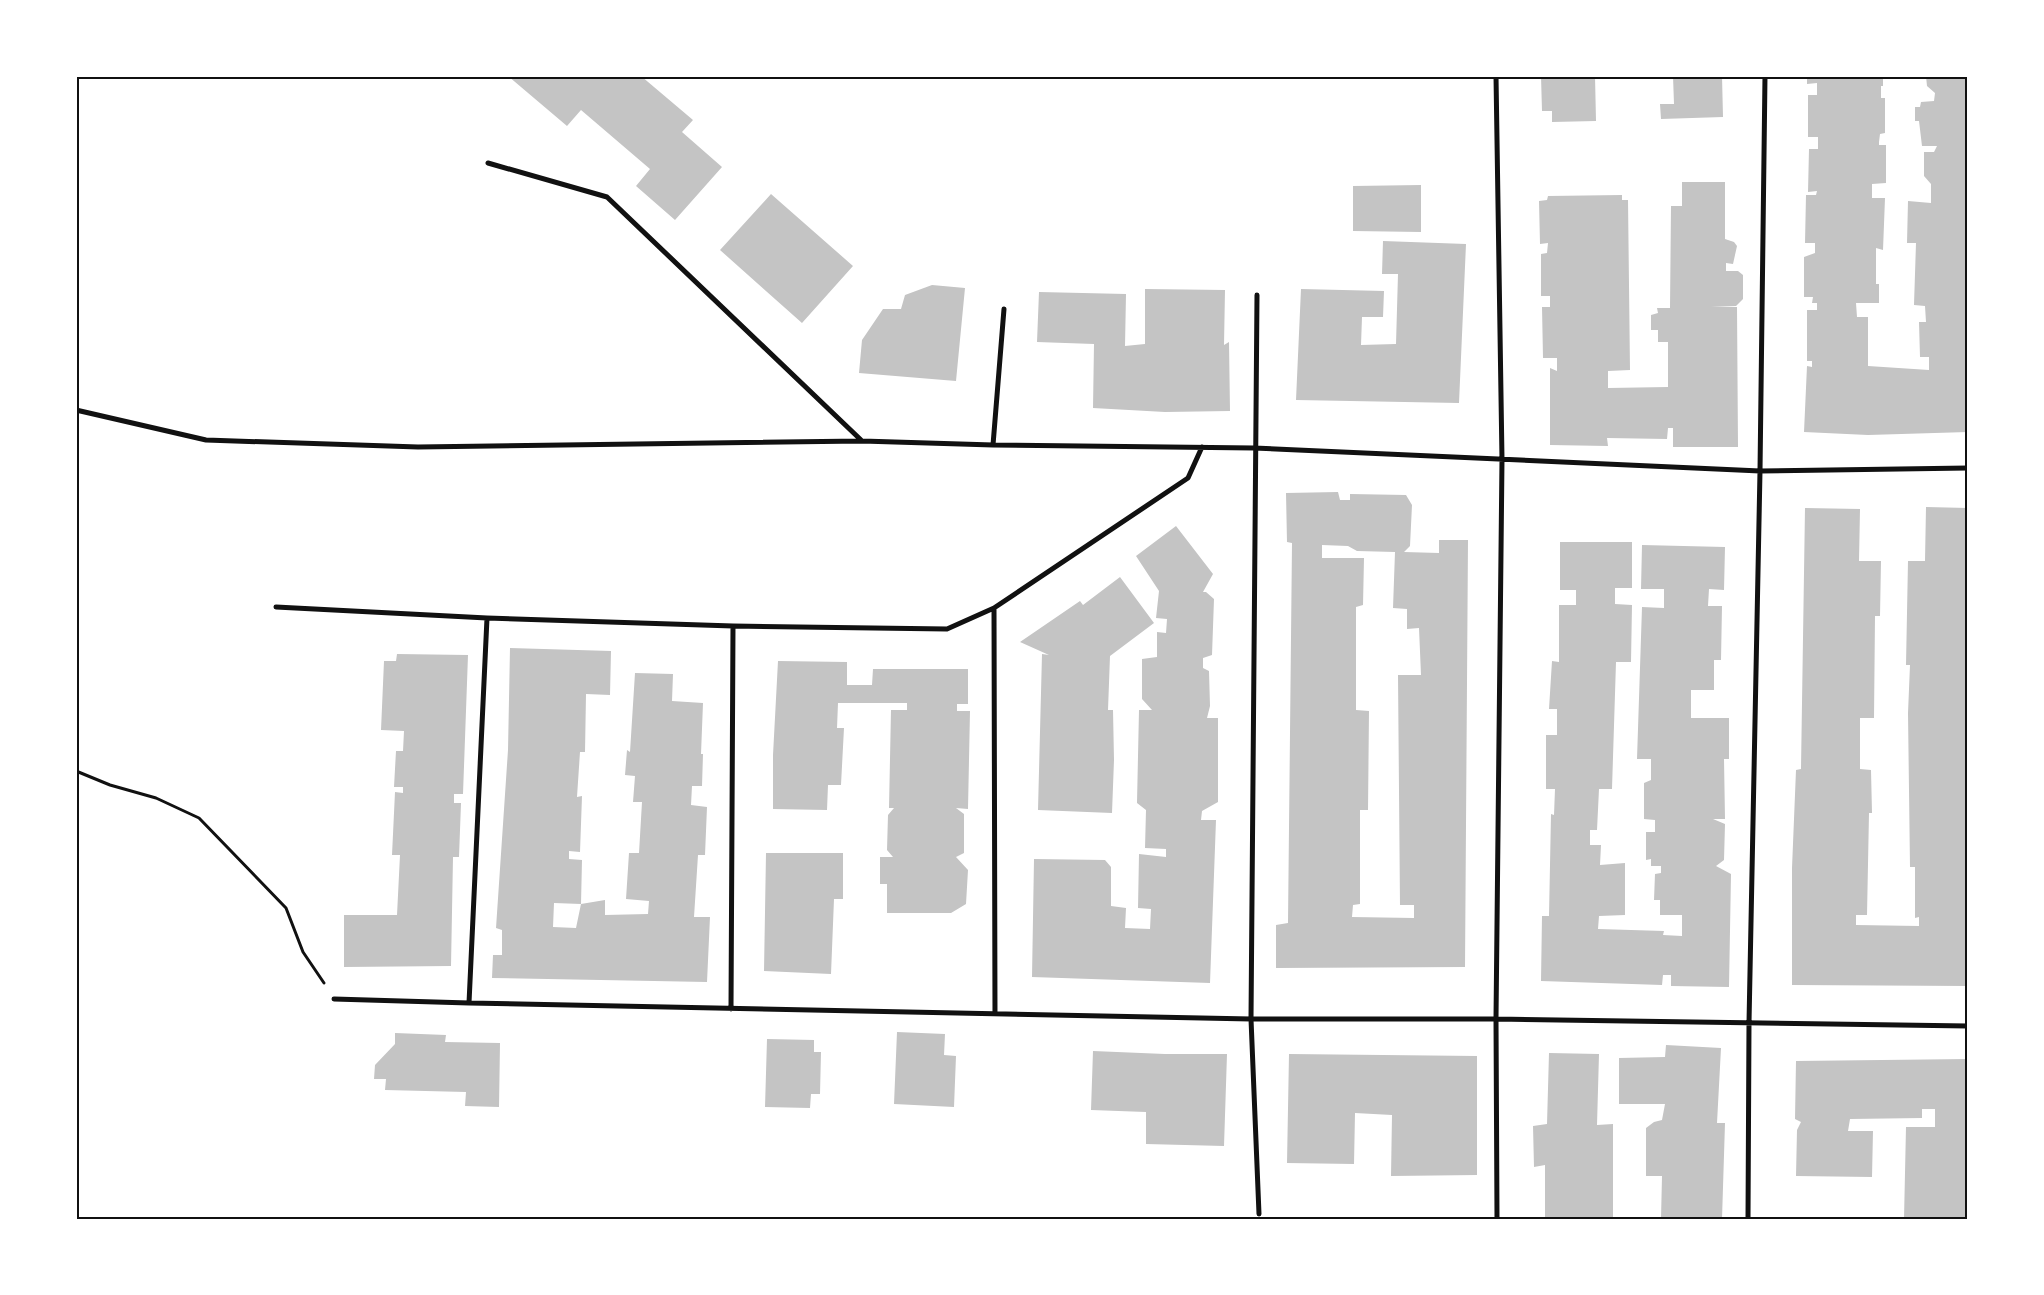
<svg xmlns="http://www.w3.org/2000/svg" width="2044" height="1295" font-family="'Alegreya Sans',sans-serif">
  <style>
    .building { fill: #c4c4c4; fill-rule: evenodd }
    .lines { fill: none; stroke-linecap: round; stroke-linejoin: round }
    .path { stroke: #111; stroke-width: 3 }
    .minor { stroke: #111; stroke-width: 5 }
    .neatline { fill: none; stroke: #111; stroke-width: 2 }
  </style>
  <rect width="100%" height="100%" fill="#fff"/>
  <!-- building -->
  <path class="building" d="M 508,76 L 641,76 L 693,120 L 682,132 L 722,167 L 675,220 L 636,186 L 650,169 L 581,110 L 567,126 Z
    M 1541,76 L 1595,76 L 1596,121 L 1552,122 L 1552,111 L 1542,111 Z
    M 1673,76 L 1722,76 L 1723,117 L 1661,119 L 1660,104 L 1674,104 Z
    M 1807,76 L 1883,76 L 1883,86 L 1881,86 L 1881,98 L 1885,98 L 1885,133 L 1880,134 L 1879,142 L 1879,145 L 1886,145 L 1886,183 L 1872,184 L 1872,198 L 1885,198 L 1883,250 L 1876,248 L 1876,284 L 1879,284 L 1879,303 L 1856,303 L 1857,317 L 1868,317 L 1868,366 L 1929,370 L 1929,357 L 1920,357 L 1919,322 L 1926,322 L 1925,306 L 1914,305 L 1916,243 L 1907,243 L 1908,201 L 1931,203 L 1931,184 L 1924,176 L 1924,152 L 1934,152 L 1937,146 L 1922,146 L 1919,121 L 1915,121 L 1915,107 L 1920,107 L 1921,102 L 1934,101 L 1935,93 L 1927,86 L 1926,76 L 1968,76 L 1968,432 L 1868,435 L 1804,432 L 1807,366 L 1812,367 L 1812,361 L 1807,361 L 1807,310 L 1817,310 L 1817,303 L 1812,303 L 1813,297 L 1804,297 L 1804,257 L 1815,253 L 1815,243 L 1805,243 L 1806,195 L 1816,195 L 1817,191 L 1808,192 L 1809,149 L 1818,149 L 1818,137 L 1808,137 L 1808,95 L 1817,95 L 1817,83 L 1807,84 Z
    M 1682,182 L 1725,182 L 1725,239 L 1734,242 L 1737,246 L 1733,264 L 1726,263 L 1726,271 L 1738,271 L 1743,275 L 1743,299 L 1736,306 L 1711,307 L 1737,307 L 1738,447 L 1673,447 L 1673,428 L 1668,428 L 1667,439 L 1607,438 L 1608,446 L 1550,445 L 1550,368 L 1557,371 L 1557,358 L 1543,358 L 1542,307 L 1550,307 L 1550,296 L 1541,296 L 1541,254 L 1547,253 L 1548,243 L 1540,244 L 1539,201 L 1547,200 L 1548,196 L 1622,195 L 1622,200 L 1628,200 L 1630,370 L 1608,371 L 1608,388 L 1668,387 L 1668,342 L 1658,342 L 1658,330 L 1651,330 L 1651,315 L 1658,313 L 1657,308 L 1670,308 L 1671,206 L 1682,206 Z
    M 1421,185 L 1421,232 L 1353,231 L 1353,186 Z
    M 771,194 L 853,266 L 802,323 L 720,250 Z
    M 1383,241 L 1466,244 L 1459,403 L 1296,400 L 1301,289 L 1384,291 L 1383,317 L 1362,317 L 1361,345 L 1396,344 L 1398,274 L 1382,274 Z
    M 932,285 L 965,288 L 956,381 L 859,373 L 862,340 L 883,309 L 901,309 L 905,295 Z
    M 1145,289 L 1225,290 L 1224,345 L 1229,342 L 1230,411 L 1165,412 L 1093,408 L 1094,344 L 1037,342 L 1039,292 L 1126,294 L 1125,346 L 1145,344 Z
    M 1338,492 L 1340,500 L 1350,500 L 1350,494 L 1406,495 L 1412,505 L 1410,546 L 1404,552 L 1439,553 L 1439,540 L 1468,540 L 1465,967 L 1276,968 L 1276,925 L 1288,923 L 1292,543 L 1287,542 L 1286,493 ZM 1322,545 L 1348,546 L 1357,551 L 1395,552 L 1393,608 L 1407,609 L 1407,629 L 1419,628 L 1421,675 L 1398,675 L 1400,905 L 1414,905 L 1414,918 L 1352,917 L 1353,905 L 1360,904 L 1360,810 L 1368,810 L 1369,711 L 1356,710 L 1356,607 L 1363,605 L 1364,558 L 1322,558 Z
    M 1926,507 L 1968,508 L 1968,986 L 1792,985 L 1792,868 L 1796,770 L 1801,769 L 1805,508 L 1860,509 L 1859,561 L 1881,561 L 1880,616 L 1875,616 L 1874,718 L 1860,718 L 1860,769 L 1871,770 L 1872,813 L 1869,813 L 1867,915 L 1856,915 L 1856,925 L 1919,926 L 1919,917 L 1915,918 L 1915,867 L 1910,867 L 1908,713 L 1910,665 L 1906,665 L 1908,561 L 1925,561 Z
    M 1176,526 L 1213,574 L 1203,592 L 1206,592 L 1214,599 L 1212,655 L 1203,658 L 1203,668 L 1209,671 L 1210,706 L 1207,718 L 1218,718 L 1218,802 L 1202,811 L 1201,820 L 1216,820 L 1210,983 L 1032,977 L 1034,859 L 1105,860 L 1111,867 L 1111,906 L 1126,908 L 1125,928 L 1150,929 L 1151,909 L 1138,908 L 1139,854 L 1166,857 L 1166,849 L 1145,848 L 1146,810 L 1137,803 L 1139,710 L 1152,710 L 1142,699 L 1142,659 L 1157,657 L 1157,632 L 1166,633 L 1167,619 L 1156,618 L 1159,591 L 1136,556 Z
    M 1560,542 L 1632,542 L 1632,588 L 1615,588 L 1615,604 L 1632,605 L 1631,662 L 1616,662 L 1612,789 L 1599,789 L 1597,830 L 1590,830 L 1590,845 L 1601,845 L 1600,865 L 1625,863 L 1625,915 L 1599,916 L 1598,929 L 1664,931 L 1663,935 L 1682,936 L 1682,915 L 1660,915 L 1660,900 L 1654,900 L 1655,874 L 1661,873 L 1661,866 L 1651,866 L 1651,859 L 1646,860 L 1646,832 L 1655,832 L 1655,820 L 1644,819 L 1644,783 L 1651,780 L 1651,759 L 1637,759 L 1642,607 L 1664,608 L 1664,589 L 1641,589 L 1642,545 L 1725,547 L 1724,590 L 1709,589 L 1708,606 L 1722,606 L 1721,660 L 1714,660 L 1714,690 L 1691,690 L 1691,718 L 1729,718 L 1729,759 L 1724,759 L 1725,819 L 1713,819 L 1725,824 L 1724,860 L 1716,866 L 1731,874 L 1729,987 L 1671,986 L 1671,975 L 1663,975 L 1662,985 L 1541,981 L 1542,916 L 1549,916 L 1551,814 L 1554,815 L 1555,789 L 1546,789 L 1546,735 L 1557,735 L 1557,709 L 1549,709 L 1552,661 L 1559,662 L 1559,605 L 1576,605 L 1576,590 L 1560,590 Z
    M 1120,577 L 1154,623 L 1110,656 L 1108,710 L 1113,710 L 1114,760 L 1112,813 L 1038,810 L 1042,654 L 1049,655 L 1020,642 L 1080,601 L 1083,605 Z
    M 510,648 L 611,651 L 610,695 L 586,694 L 585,752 L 580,752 L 577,797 L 582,796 L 580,852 L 569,851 L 569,859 L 582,860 L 581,904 L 554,903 L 553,927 L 576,928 L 581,904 L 605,900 L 605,915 L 648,914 L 649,901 L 626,899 L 629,853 L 639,853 L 642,802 L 633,802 L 635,776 L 625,775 L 627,750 L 630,752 L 635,673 L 673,674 L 672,701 L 703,703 L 701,754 L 703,754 L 702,786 L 692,786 L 691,805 L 707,807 L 705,855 L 698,855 L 694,917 L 710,917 L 707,982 L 492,978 L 493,955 L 502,955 L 502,930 L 496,928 L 508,750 Z
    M 397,654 L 468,655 L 463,794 L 454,794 L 454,803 L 461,803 L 459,857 L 453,857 L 451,966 L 344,967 L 344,915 L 397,915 L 400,855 L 392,855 L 395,792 L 403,793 L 403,787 L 394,787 L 396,751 L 403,751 L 404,731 L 381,730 L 384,661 L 396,661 Z
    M 778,661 L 847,662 L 847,685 L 872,685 L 873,669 L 968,669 L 968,704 L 957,704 L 957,711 L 970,711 L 968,809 L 956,808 L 964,814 L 964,853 L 956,857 L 968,870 L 966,904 L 951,913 L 887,913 L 887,884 L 880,884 L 880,857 L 893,857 L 887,850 L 888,815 L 894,808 L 889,808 L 891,710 L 907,710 L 907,703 L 838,703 L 837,728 L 844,728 L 841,785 L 828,785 L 827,810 L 773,809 L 773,755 Z
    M 766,853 L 843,853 L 843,899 L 834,899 L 831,974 L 764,971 Z
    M 897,1032 L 945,1034 L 944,1055 L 956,1056 L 954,1107 L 894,1104 Z
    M 395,1033 L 446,1035 L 445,1042 L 500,1043 L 499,1107 L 465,1106 L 466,1092 L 385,1090 L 386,1079 L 374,1079 L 375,1065 L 395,1044 Z
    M 767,1039 L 814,1040 L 814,1052 L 821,1052 L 820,1094 L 811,1094 L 810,1108 L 765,1107 Z
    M 1666,1045 L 1721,1048 L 1717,1123 L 1725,1123 L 1722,1219 L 1661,1219 L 1662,1176 L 1646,1176 L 1646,1128 L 1654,1122 L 1662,1120 L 1665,1104 L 1619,1104 L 1619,1058 L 1665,1057 Z
    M 1093,1051 L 1165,1054 L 1227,1054 L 1224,1146 L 1146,1144 L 1146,1112 L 1091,1110 Z
    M 1549,1053 L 1599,1054 L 1597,1125 L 1613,1124 L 1613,1219 L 1545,1219 L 1545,1165 L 1534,1167 L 1533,1126 L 1547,1124 Z
    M 1289,1054 L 1477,1056 L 1477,1175 L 1391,1176 L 1392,1115 L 1355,1113 L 1354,1164 L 1287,1163 Z
    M 1968,1059 L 1968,1219 L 1904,1219 L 1906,1127 L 1935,1127 L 1935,1109 L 1922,1109 L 1922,1118 L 1850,1119 L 1848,1131 L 1873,1131 L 1872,1177 L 1796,1176 L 1797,1130 L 1801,1122 L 1795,1119 L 1796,1061 Z"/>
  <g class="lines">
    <!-- path -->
    <path class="path" d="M 76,771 L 110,785 L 156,798 L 199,818 L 286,908 L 303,952 L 324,983"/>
    <!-- minor -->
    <path class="minor" d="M 1496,76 L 1502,459 L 1496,1019 L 1497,1219
      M 488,163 L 607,197 L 861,440
      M 1257,295 L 1251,1019 L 1259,1214
      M 76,410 L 206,440 L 418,447 L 862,441 L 993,445 L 1254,448 L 1760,471 L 1968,468
      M 993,445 L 1004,309
      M 276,607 L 487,618 L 733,626 L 947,629 L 994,608 L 1188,478 L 1202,447
      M 994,608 L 995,1014
      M 334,999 L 469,1003 L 1251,1019 L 1496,1019 L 1968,1026
      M 469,1003 L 487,618
      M 731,1009 L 733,626
      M 1748,1219 L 1749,1023 L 1760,471 L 1765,76"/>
  </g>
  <!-- border -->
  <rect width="2044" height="1295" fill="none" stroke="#ffffff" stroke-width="155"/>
  <rect x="78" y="78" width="1888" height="1140" class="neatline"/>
</svg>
